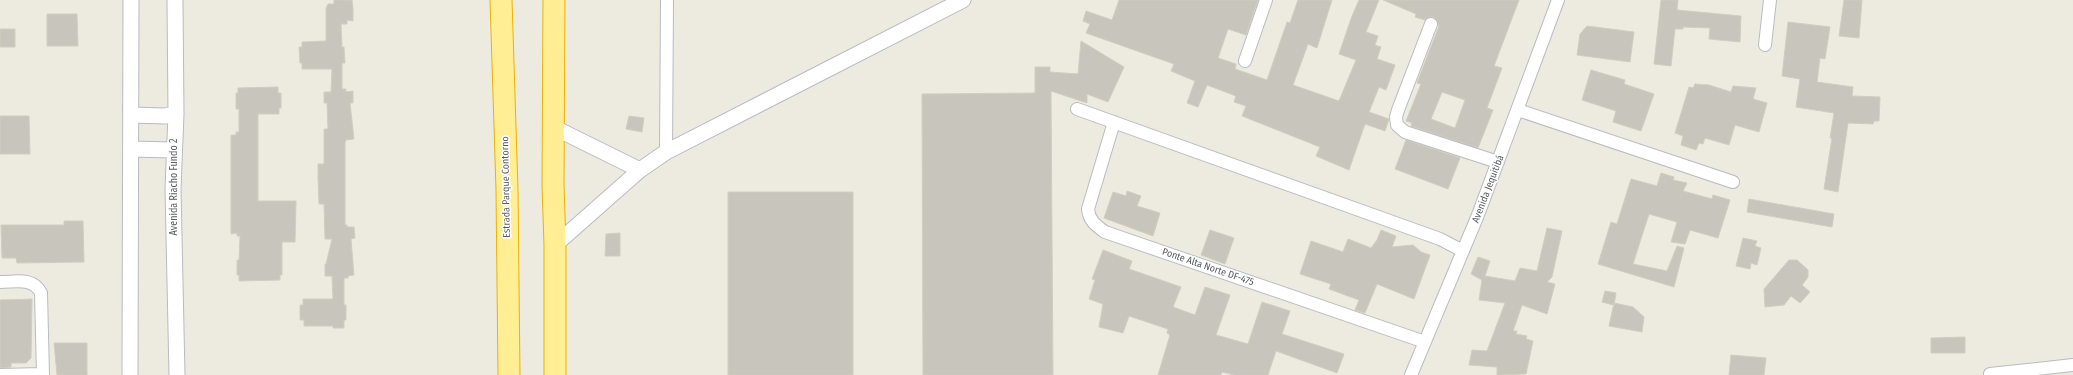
<svg xmlns="http://www.w3.org/2000/svg" width="2073" height="375" font-family="'Fira Sans Condensed',sans-serif">
  <style>
    .building { fill: #c8c5bd; stroke: #d2cdbe; fill-rule: evenodd }
    .lines { fill: none; stroke-linecap: round; stroke-linejoin: round }
    .minor-casing { stroke: #b8bbc0; stroke-width: 14 }
    .tertiary-casing { stroke: #b8bbc0; stroke-width: 17 }
    .trunk-casing { stroke: #edb100; stroke-width: 23 }
    .minor { stroke: #fff; stroke-width: 12 }
    .tertiary { stroke: #fff; stroke-width: 15 }
    .trunk { stroke: #ffee94; stroke-width: 21 }
    .labels { text-anchor: middle; dominant-baseline: central; stroke-width: 3; stroke-linejoin: round; paint-order: stroke }
    .street-label { font-size: 10px; fill: #595d62; stroke: #fff }
  </style>
  <rect width="100%" height="100%" fill="#edebe0"/>
  <!-- building -->
  <path class="building" d="M 334,0 L 352,0 L 353,8 L 353,21 L 347,20 L 347,24 L 341,24 L 342,47 L 344,47 L 345,63 L 342,63 L 342,89 L 346,89 L 346,92 L 353,91 L 353,103 L 350,103 L 354,139 L 346,140 L 345,143 L 345,225 L 347,225 L 347,227 L 354,227 L 355,238 L 351,239 L 354,275 L 348,276 L 348,278 L 344,278 L 344,305 L 346,305 L 346,320 L 344,320 L 344,328 L 333,328 L 333,326 L 304,326 L 304,320 L 300,320 L 300,305 L 303,305 L 303,299 L 333,299 L 332,276 L 325,276 L 325,264 L 326,264 L 332,239 L 325,239 L 324,204 L 319,204 L 318,177 L 318,164 L 324,164 L 324,129 L 328,129 L 327,103 L 324,103 L 324,92 L 331,92 L 332,69 L 302,69 L 302,63 L 300,63 L 299,47 L 302,47 L 302,42 L 326,41 L 326,8 L 328,4 L 334,4 Z
    M 1119,0 L 1258,0 L 1246,35 L 1228,29 L 1218,58 L 1236,64 L 1235,69 L 1267,80 L 1287,22 L 1290,23 L 1298,0 L 1332,0 L 1317,48 L 1308,44 L 1293,85 L 1339,101 L 1356,60 L 1339,54 L 1352,16 L 1359,0 L 1379,0 L 1366,32 L 1378,36 L 1375,45 L 1381,47 L 1377,59 L 1395,65 L 1386,90 L 1379,87 L 1369,112 L 1389,119 L 1385,131 L 1365,124 L 1349,170 L 1316,156 L 1320,147 L 1242,116 L 1246,106 L 1234,102 L 1236,96 L 1207,85 L 1198,107 L 1187,103 L 1195,81 L 1171,71 L 1174,64 L 1086,33 L 1090,24 L 1083,21 L 1086,11 L 1112,20 Z
    M 1383,0 L 1519,0 L 1494,66 L 1502,68 L 1487,108 L 1493,110 L 1478,148 L 1411,126 L 1412,123 L 1406,121 L 1421,84 L 1417,83 L 1439,26 L 1434,17 L 1429,17 L 1425,20 L 1415,17 L 1416,14 ZM 1442,92 L 1465,100 L 1455,128 L 1431,119 Z
    M 1661,0 L 1678,0 L 1677,10 L 1741,16 L 1740,42 L 1709,39 L 1710,28 L 1683,27 L 1683,29 L 1675,29 L 1671,66 L 1654,64 Z
    M 1844,0 L 1862,0 L 1859,38 L 1839,36 Z
    M 47,14 L 77,14 L 78,46 L 47,46 Z
    M 1788,22 L 1830,27 L 1825,59 L 1820,58 L 1817,82 L 1853,87 L 1852,96 L 1880,97 L 1879,121 L 1874,121 L 1873,124 L 1848,123 L 1838,192 L 1824,189 L 1832,138 L 1830,138 L 1834,113 L 1796,107 L 1800,79 L 1782,76 Z
    M 1587,26 L 1634,32 L 1630,62 L 1577,55 L 1580,34 Z
    M 0,29 L 15,29 L 15,47 L 0,47 Z
    M 1081,41 L 1124,67 L 1108,102 L 1087,94 L 1087,103 L 1051,91 L 1053,375 L 923,375 L 922,94 L 1035,93 L 1035,67 L 1050,67 L 1050,72 L 1078,74 Z
    M 1591,70 L 1625,80 L 1624,84 L 1654,94 L 1641,131 L 1613,122 L 1616,111 L 1582,100 Z
    M 1695,84 L 1709,85 L 1731,92 L 1733,86 L 1756,88 L 1753,99 L 1767,103 L 1759,132 L 1735,125 L 1729,145 L 1705,138 L 1703,144 L 1699,143 L 1696,150 L 1681,145 L 1683,136 L 1675,133 L 1689,87 L 1693,88 Z
    M 278,87 L 278,93 L 281,93 L 281,108 L 279,108 L 279,114 L 258,114 L 258,201 L 296,201 L 295,242 L 282,242 L 282,275 L 280,275 L 280,280 L 239,281 L 239,275 L 237,275 L 237,260 L 239,260 L 240,236 L 237,236 L 237,233 L 231,234 L 231,135 L 236,135 L 236,132 L 239,132 L 239,109 L 236,109 L 236,93 L 238,93 L 238,88 Z
    M 0,116 L 29,116 L 30,154 L 0,154 Z
    M 629,116 L 644,118 L 642,132 L 626,129 Z
    M 1406,140 L 1460,158 L 1448,189 L 1395,169 Z
    M 1661,173 L 1674,177 L 1673,180 L 1687,183 L 1683,191 L 1712,199 L 1713,195 L 1730,200 L 1718,238 L 1690,230 L 1685,244 L 1671,242 L 1677,222 L 1649,214 L 1633,264 L 1667,271 L 1677,246 L 1684,248 L 1674,287 L 1598,264 L 1611,222 L 1617,224 L 1631,179 L 1657,186 Z
    M 1127,191 L 1141,196 L 1137,206 L 1160,213 L 1153,236 L 1104,218 L 1113,192 L 1126,196 Z
    M 728,192 L 853,192 L 853,375 L 728,375 Z
    M 1749,199 L 1834,214 L 1832,227 L 1747,212 Z
    M 64,221 L 83,221 L 84,262 L 17,263 L 16,258 L 2,258 L 1,225 L 64,225 Z
    M 1547,228 L 1562,231 L 1552,277 L 1547,282 L 1555,284 L 1547,314 L 1522,305 L 1513,331 L 1517,331 L 1516,334 L 1527,336 L 1526,339 L 1533,341 L 1526,374 L 1497,375 L 1497,367 L 1469,365 L 1472,350 L 1487,351 L 1505,303 L 1479,300 L 1482,280 L 1471,274 L 1478,257 L 1490,261 L 1485,276 L 1515,281 L 1520,268 L 1537,271 Z
    M 1210,230 L 1234,238 L 1225,264 L 1201,255 Z
    M 1381,230 L 1396,236 L 1392,247 L 1413,245 L 1421,252 L 1430,255 L 1414,299 L 1377,284 L 1365,313 L 1355,310 L 1359,300 L 1329,289 L 1331,284 L 1300,274 L 1311,241 L 1343,252 L 1348,239 L 1371,248 L 1377,240 Z
    M 620,233 L 620,256 L 605,256 L 606,234 Z
    M 1743,238 L 1757,241 L 1755,246 L 1761,248 L 1757,265 L 1751,263 L 1750,269 L 1736,266 Z
    M 1103,250 L 1132,261 L 1129,269 L 1181,287 L 1173,307 L 1195,315 L 1205,287 L 1230,295 L 1216,335 L 1248,344 L 1262,302 L 1290,311 L 1282,334 L 1344,354 L 1337,373 L 1276,351 L 1268,375 L 1234,375 L 1222,372 L 1221,375 L 1158,375 L 1170,335 L 1167,333 L 1168,329 L 1129,316 L 1123,333 L 1099,327 L 1103,304 L 1089,299 L 1095,280 L 1092,279 Z
    M 1789,260 L 1797,260 L 1808,270 L 1808,277 L 1802,285 L 1810,292 L 1800,303 L 1791,296 L 1784,305 L 1765,307 L 1764,289 Z
    M 1605,291 L 1616,293 L 1614,305 L 1602,302 Z
    M 32,299 L 31,358 L 26,363 L 11,363 L 11,367 L 0,368 L 0,300 Z
    M 1614,303 L 1633,307 L 1644,317 L 1642,332 L 1609,326 Z
    M 1965,337 L 1965,353 L 1931,353 L 1931,338 Z
    M 54,343 L 87,343 L 87,375 L 57,375 Z
    M 1731,355 L 1766,358 L 1764,375 L 1729,375 Z"/>
  <g class="lines">
    <!-- minor casing -->
    <g class="minor-casing">
      <path id="minor" d="M 1431,24 L 1398,110 L 1396,117 L 1397,125 L 1405,132 L 1498,162
        M 1765,45 L 1770,0
        M 1245,61 L 1266,0
        M 1077,109 L 1440,239 L 1463,251
        M 1518,110 L 1733,182
        M 1114,122 L 1088,209 C 1089,220 1095,225 1105,232 L 1425,342
        M 666,152 L 667,0
        M 0,282 C 16,282 33,277 41,293 L 43,375
        M 1990,374 L 2073,365
        M 0,375 L 43,374
        M 1411,375 L 1478,215 L 1558,0"/>
    </g>
    <!-- tertiary casing -->
    <g class="tertiary-casing">
      <path id="tertiary" d="M 175,0 L 176,114 L 173,189 L 177,375
        M 131,115 L 165,116 L 176,114
        M 555,128 L 640,170
        M 131,149 L 173,150
        M 555,245 L 640,170 L 666,152 L 963,0
        M 130,375 L 131,0"/>
    </g>
    <!-- trunk casing -->
    <g class="trunk-casing">
      <path id="trunk" d="M 501,0 L 507,190 L 509,375
        M 554,0 L 553,185 L 555,245 L 555,375"/>
    </g>
    <!-- minor -->
    <use href="#minor" class="minor"/>
    <!-- tertiary -->
    <use href="#tertiary" class="tertiary"/>
    <!-- trunk -->
    <use href="#trunk" class="trunk"/>
  </g>
  <g class="labels">
    <!-- street labels -->
    <g class="street-label">
      <text transform="translate(174 187) rotate(-90)">Avenida Riacho Fundo 2</text>
      <text transform="translate(506 187) rotate(-91)">Estrada Parque Contorno</text>
      <text transform="translate(1488 189) rotate(-69)">Avenida Jequitibá</text>
      <text transform="translate(1208 267) rotate(19)">Ponte Alta Norte DF-475</text>
    </g>
  </g>
</svg>
